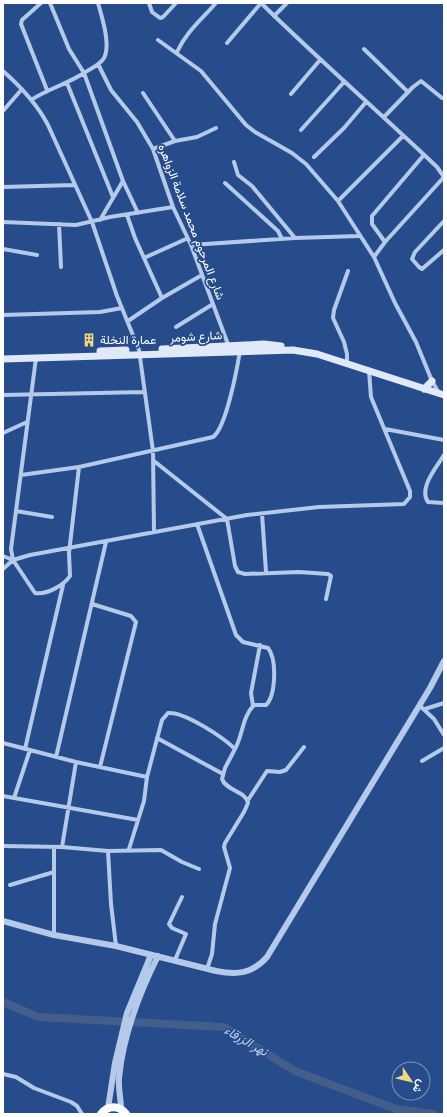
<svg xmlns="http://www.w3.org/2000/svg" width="447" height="1117" font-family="Signika,Vazirmatn,sans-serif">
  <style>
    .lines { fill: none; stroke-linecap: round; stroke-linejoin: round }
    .river { stroke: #445e8c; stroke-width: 8 }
    .minor { stroke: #b5caea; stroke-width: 4 }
    .tertiary { stroke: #b5caea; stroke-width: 6 }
    .secondary { stroke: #e0e9f8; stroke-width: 7 }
    .primary { stroke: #f9fbfe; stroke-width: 8 }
    .labels { text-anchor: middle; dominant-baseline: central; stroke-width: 3.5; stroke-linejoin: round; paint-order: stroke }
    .street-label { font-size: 12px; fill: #fff; stroke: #274c8c }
    .poi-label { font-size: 12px; fill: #fff; stroke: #274c8c; text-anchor: start }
    .water-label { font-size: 13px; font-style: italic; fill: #c1d4f1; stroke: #274c8c }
  </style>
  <rect width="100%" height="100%" fill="#274c8c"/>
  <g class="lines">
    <!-- river -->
    <path class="river" d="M 3,1002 L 38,1017 L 224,1027 L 295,1071 L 396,1109 L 433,1114"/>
    <!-- minor -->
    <path class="minor" d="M 41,3 L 22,20 L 21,24 L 47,90
      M 98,3 C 102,17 111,45 104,58 C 100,65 90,69 84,73 L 123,181 L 100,220
      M 149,3 L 152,12 L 160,18 L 163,17 L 176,3
      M 261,3 C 318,59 379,112 437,167 L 444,177
      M 274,16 L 287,3
      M 158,40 L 201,71 L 246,125 L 255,132 L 292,153 L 306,164 L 338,201 L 374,257
      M 227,43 L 261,3
      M 364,49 L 408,92
      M 177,52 C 186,32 202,19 216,3
      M 98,64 L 111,90 L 137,122 L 153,149 L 173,207 L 191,245 L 229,347
      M 3,71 C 20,86 37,104 48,125 L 92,222 L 117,296 L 139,350 L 153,451 L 154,531
      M 67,83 L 113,197
      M 143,93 L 175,141
      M 291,94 L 320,60
      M 31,100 C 48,89 67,84 84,73 L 69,49 L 50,3
      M 3,111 L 22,89
      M 384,117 L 413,87 L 421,81 L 442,98
      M 301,130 L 344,82
      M 153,149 L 175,141 L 197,137 L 216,128
      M 314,157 L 344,128 L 366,102
      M 234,162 L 238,175 L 252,186 L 295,238
      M 123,181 L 138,213
      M 225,183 L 278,231 L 282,239
      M 3,187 L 74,185
      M 338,201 L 403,136
      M 127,215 L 135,238 L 162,298 L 202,275
      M 444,221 L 415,252 L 412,259 L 419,267 L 422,269 L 444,250
      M 3,222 L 76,225 L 110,217 L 173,207
      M 59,224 L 61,267
      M 385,242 L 372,224 L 372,216 L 423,156
      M 191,245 L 295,238 L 359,236
      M 3,249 L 37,255
      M 144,258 L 186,239
      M 3,315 L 100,312 L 122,308
      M 128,321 L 162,298
      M 176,327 L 213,304
      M 36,358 L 11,549 L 13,560 L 35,593 C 47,595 64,585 70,576 L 69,553 L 79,467
      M 347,364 L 347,354 L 344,342 L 333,318 L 334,310 L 348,271
      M 439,393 L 432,381 L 416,342 L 395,303 L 374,257 L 385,242 L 444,177
      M 3,395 L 145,392
      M 385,429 L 444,440
      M 3,433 L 27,422
      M 444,455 C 437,467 418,488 428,502 L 444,503
      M 154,461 L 227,519 L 235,566 L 238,572 L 245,574 L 299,572 L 328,574 L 331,576 L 326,599
      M 21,475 L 79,467 L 213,437 C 226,428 237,369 240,351
      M 16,511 L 52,517
      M 262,514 L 266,572
      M 197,524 L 236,635 L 243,642 L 268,648 C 277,659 276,695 266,705 L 254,705 C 242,717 243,735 235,749
      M 3,556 L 13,560
      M 3,569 L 13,560 L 30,555 L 247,515 L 319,507 L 404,504 L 410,497 L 410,491 L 371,397 L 369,371
      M 92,604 L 131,616 L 136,622 L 100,767
      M 419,705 L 434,719 L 444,735
      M 253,706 L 251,693 L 260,645
      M 425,709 L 444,703
      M 157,738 L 223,774
      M 3,743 L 76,762 L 62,847 L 3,846
      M 25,749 L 63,585
      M 56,757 L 106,542
      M 422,761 L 444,748
      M 76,762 L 147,777 L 144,801 L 129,849
      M 147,777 L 162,720 L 168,713 C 184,711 224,738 235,749 L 225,768 L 222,779 C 226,791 246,791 248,803 L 244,812 L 225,843 L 224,847 L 230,868 L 215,924 L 212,954 L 207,969
      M 3,796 L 138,820
      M 14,798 L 30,750
      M 248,800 L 267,771 L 280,772 L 286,770 L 304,747
      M 54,847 L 54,935
      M 62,847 L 108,851 L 161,850 L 182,862 L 199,869
      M 108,851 L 111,904 L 116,946
      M 10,885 L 54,872
      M 175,960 L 186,934 L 172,928 L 169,924 L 182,897
      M 3,1074 L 16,1077 L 34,1088 L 71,1102 L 77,1106 L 82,1114"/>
    <!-- tertiary -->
    <path class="tertiary" d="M 3,921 L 54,935 L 116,946 L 216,971 C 237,975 252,974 267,957 L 430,688 L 444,661
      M 108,1108 L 115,1063 L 127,1013 L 151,955
      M 121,1109 C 121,1098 118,1089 119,1078 C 123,1035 139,994 158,956"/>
    <!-- secondary -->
    <path class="secondary" d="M 162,349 L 264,344 L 281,346
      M 100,351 L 126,350
      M 3,359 L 293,350 L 317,354 L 444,395
      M 424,389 L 432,381"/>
    <!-- primary -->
    <path class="primary" d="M 101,1114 C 108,1105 119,1105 126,1114"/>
  </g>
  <!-- icons -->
  <defs>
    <g id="building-bare" transform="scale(1.08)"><path d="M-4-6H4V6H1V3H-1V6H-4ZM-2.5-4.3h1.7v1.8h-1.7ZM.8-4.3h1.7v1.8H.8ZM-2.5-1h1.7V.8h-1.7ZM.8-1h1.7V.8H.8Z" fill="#f3d87b" stroke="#274c8c" stroke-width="2.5" paint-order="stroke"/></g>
  </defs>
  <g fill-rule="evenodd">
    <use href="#building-bare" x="89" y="340"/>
  </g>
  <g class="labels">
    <!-- street labels -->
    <g class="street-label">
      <text transform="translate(191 222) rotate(69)">شارع المرحوم محمد سلامة الزواهره</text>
      <text transform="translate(196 337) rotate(-3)">شارع شومر</text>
    </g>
    <!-- poi labels -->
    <g class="poi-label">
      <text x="100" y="340">عمارة النخلة</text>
    </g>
    <!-- water labels -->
    <g class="water-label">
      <text transform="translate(246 1041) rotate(30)">نهر الزرقاء</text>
    </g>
  </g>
  <!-- border -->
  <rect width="447" height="1117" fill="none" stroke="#ffffff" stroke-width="8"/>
  <!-- north arrow -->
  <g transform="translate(411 1081) rotate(125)"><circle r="19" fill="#274c8c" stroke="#7d94ba"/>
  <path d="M0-3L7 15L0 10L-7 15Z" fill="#f3d87b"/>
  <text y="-6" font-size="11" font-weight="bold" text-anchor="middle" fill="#ffffff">ش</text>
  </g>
</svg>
